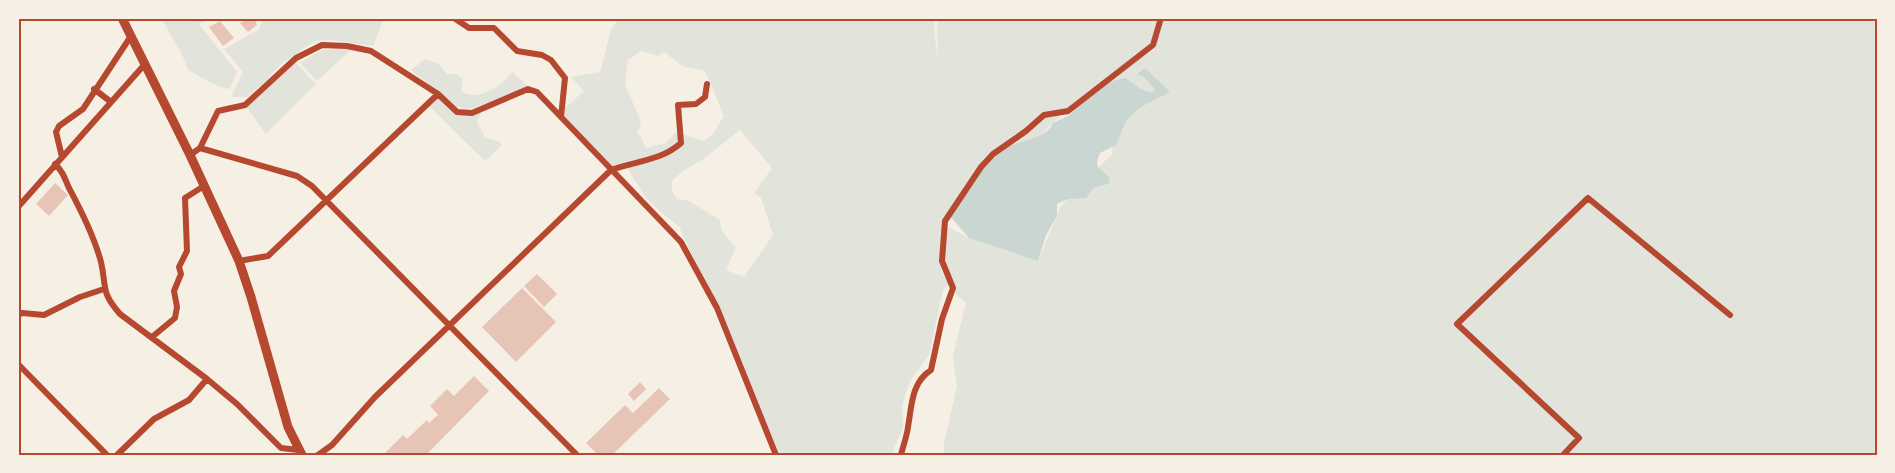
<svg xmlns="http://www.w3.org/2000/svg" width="1895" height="473" font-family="'Sofia Sans Condensed',sans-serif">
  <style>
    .green { fill: #e2e4dc; fill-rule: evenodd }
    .water { fill: #c9d6d2 }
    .building { fill: #e6c5b7 }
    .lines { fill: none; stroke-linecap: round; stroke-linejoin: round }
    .minor { stroke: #b5482f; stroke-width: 6 }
    .primary { stroke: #b5482f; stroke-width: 9 }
    .neatline { fill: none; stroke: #b5482f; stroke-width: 2 }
  </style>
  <rect width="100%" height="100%" fill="#f6efe4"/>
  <!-- green -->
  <path class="green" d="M 162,18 L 209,18 L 199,24 L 237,72 L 230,89 C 214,87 203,77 188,70 C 183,52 169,35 162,18 Z
    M 263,18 L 384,18 L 373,46 L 331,40 L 315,41 L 281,64 L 266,81 L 247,97 L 231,97 L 243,72 L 224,49 L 258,30 L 264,20 Z
    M 619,18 L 935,18 L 934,32 L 938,59 L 937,18 L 1877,18 L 1877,455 L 944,455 L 944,443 L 957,386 L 953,356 L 966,303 L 952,291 L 944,248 L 948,227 L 969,238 L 1038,261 L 1061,206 L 1112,154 L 1113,135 L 1120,113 L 1061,115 L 1037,139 L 975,169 L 942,222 L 941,270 L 949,285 L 943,290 L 929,355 L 910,381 L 902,405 L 903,428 L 894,447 L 893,455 L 776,455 L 733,342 L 680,229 L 681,228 L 662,213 L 646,198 L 629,171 L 629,165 L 613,168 L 565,117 L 565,108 L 584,91 L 571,77 L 600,72 L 611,30 ZM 641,51 L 658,56 L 664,52 L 684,67 L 703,70 L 707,75 L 724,116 L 712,135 L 703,141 L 676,132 L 666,143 L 646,148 L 640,135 L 637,134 L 641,122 L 625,84 L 628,60 ZM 740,130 L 772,168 L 754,193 L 761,198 L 773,235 L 744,277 L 726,270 L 736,248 L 722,231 L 720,220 L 689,201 L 676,199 L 672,190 L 672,181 L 684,170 L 702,160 Z
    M 354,47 L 317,81 L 300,63 L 322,50 Z
    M 425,59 L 439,64 L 447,74 L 457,74 L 463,79 L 461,92 C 465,93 471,95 475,95 C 490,94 504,83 512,72 L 528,86 L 489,103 L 469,109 L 457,107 L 411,70 Z
    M 293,60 L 316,84 L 266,134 L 245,105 Z
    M 436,96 L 461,112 L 481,112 L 477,122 L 485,137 L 500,142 L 501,146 L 485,161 L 427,104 Z"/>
  <!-- water -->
  <path class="water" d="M 1145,68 L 1170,92 L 1139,108 L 1126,121 L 1116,145 L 1100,153 L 1097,161 L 1098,167 L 1110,178 L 1108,184 L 1093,188 L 1086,198 L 1068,199 L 1057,204 L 1057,216 L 1046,235 L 1038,261 L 969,238 L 949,215 C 960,198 984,160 999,150 C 1016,140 1044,142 1053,123 C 1062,119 1071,116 1077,108 C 1081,104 1081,100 1086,96 C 1096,88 1113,80 1125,78 C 1135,84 1142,93 1153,92 L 1155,90 L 1144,77 L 1137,74 Z"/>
  <!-- building -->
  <path class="building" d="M 241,18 L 254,18 L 257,25 L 248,32 L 240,23 L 243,21 Z
    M 220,21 L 234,38 L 223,46 L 209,27 Z
    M 55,183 L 68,195 L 49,216 L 36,204 Z
    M 537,274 L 557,294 L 544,307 L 524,286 Z
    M 522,288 L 556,322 L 516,362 L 482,327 Z
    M 474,376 L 489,391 L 426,455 L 389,455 L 386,452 L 403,435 L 407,439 L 427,420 L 429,423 L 438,415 L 430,406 L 447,389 L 454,396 Z
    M 640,382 L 646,389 L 634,401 L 628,394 Z
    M 659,388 L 670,399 L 612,455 L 598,455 L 586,443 L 625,405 L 633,413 Z"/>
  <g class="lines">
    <!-- minor -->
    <path class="minor" d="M 454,18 L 469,28 L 494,28 L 517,51 L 542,55 L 551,60 L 565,78 L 561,117
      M 94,89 L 111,102
      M 200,148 L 218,111 L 245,105 L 296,58 L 322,45 L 347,46 L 371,51 L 438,94 L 457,112 L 472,113 L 528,89 L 537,92 L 681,242 L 717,308 L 776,455
      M 190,155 L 200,148 L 297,176 L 312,186 L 577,455
      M 62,157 L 56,132 L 59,126 L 83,109 L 131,36
      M 55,164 C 63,171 65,179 69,188 C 82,212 94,236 101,262 C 107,288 100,291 120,314 L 207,379 L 237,404 L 281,448 L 299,450
      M 18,207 L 145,64
      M 239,261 L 268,256 L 438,94
      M 18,315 L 22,313 L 44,315 L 80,297 L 104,289
      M 152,337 L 175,318 L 177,307 L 174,291 L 181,274 L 179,267 L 187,251 L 185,198 L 204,186
      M 18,364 L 107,455
      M 117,455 L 154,419 L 189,400 L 207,379
      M 318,455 L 332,445 L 375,397 L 611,170 C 635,161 661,161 681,143 L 678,105 L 696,104 L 705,97 L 707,84
      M 901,455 C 903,446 907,436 908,427 C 912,405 911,383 931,370 L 942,319 L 953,288 L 942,261 L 945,221 L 981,167 L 993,154 L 1026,131 L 1044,115 L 1068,111 L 1153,45 L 1161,18
      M 1563,455 L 1579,438 L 1457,324 L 1588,198 L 1730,315"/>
    <!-- primary -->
    <path class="primary" d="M 122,18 L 190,155 L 239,261 L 251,297 L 288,427 L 302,455"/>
  </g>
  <!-- border -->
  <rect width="1895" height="473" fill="none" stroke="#f6efe4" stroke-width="39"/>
  <rect x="20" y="20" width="1856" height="434" class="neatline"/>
</svg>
